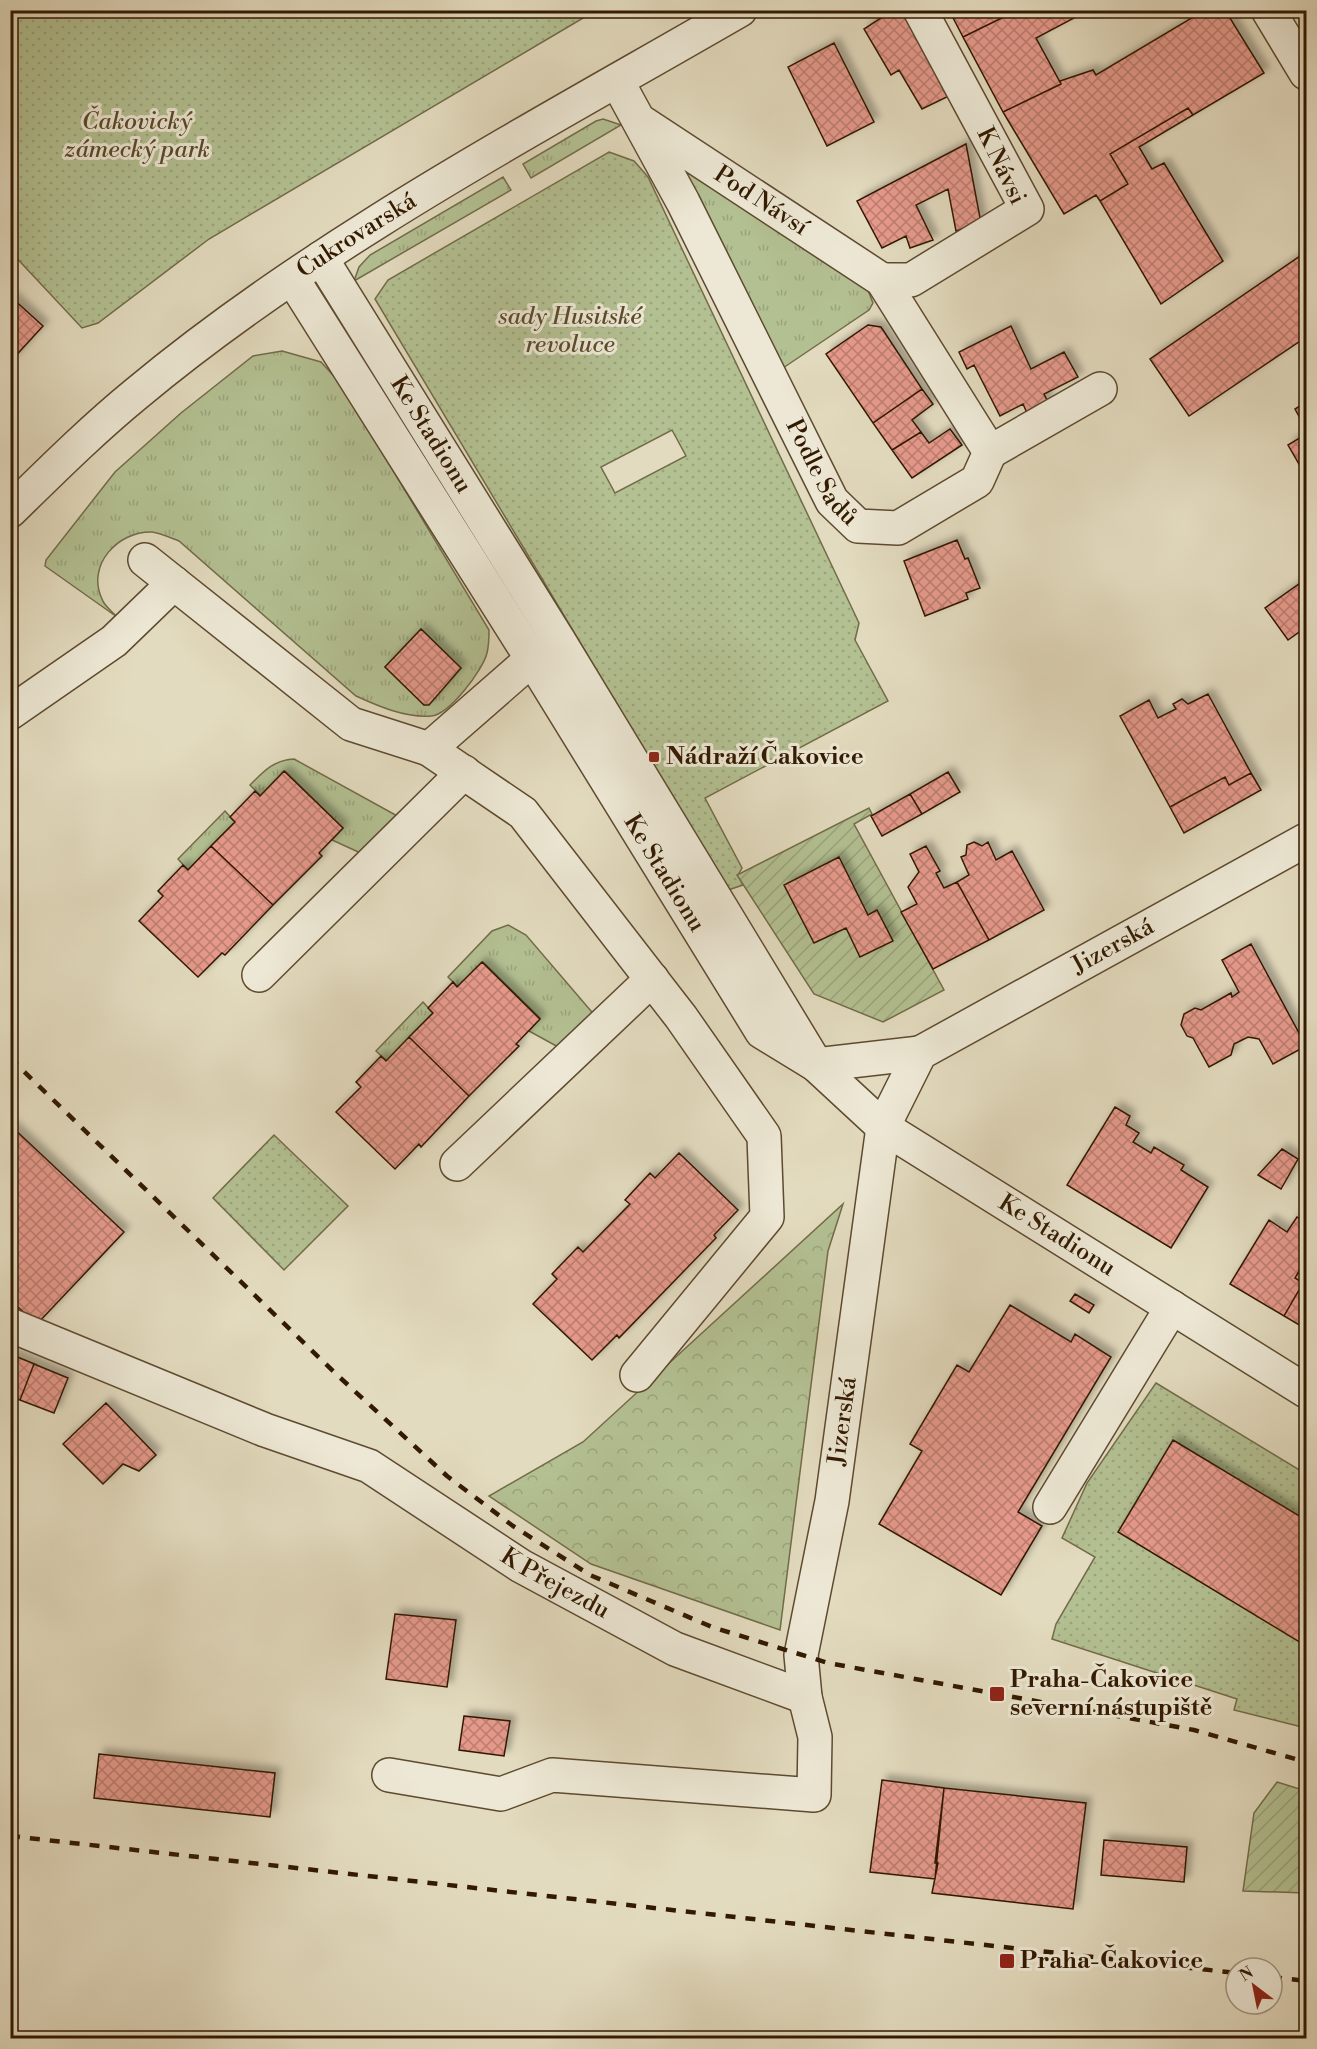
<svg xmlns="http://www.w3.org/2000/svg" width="1317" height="2049" font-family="'Libre Bodoni',serif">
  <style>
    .grass { fill: url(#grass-tufts); stroke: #726c49; stroke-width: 1.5; fill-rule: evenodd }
    .forest { fill: url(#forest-crowns); stroke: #726c49; stroke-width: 1.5 }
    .park { fill: url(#park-dots); stroke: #726c49; stroke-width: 1.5; fill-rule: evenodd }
    .garden { fill: url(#garden-furrows); stroke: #726c49; stroke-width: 1.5 }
    .building { fill: url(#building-cross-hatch); stroke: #321900; stroke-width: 1.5; filter: url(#shadow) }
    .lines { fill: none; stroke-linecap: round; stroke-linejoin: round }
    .minor-casing { stroke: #5e4a30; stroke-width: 36 }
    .minor { stroke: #ede8d5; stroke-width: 33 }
    .rail { stroke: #321900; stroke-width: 4.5; stroke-dasharray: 10 10; stroke-linecap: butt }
    .poi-dot { fill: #8f2418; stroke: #ede8d5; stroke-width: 2 }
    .labels { text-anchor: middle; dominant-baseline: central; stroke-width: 6; stroke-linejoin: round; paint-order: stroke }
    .park-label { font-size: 24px; font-style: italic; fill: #594b2c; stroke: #ede8d5 }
    .street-label { font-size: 24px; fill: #321900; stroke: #ede8d5 }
    .poi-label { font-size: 24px; font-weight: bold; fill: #321900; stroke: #ede8d5; text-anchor: start }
  </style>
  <defs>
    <pattern id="grass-tufts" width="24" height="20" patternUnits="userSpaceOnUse" patternTransform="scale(1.5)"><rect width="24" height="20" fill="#b3c092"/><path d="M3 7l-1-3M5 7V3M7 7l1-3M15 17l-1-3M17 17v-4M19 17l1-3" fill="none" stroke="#9aa47c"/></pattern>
    <pattern id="forest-crowns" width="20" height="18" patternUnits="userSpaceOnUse" patternTransform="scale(1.5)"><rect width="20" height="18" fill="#b3c092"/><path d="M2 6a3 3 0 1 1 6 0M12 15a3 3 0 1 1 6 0" fill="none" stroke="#9aa47c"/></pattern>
    <pattern id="park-dots" width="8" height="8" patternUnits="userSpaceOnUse" patternTransform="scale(1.5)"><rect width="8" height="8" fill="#b3c092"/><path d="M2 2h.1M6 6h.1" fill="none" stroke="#9aa47c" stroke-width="1.8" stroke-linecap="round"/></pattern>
    <pattern id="garden-furrows" width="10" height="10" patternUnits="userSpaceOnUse" patternTransform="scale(1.5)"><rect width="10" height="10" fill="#b3c092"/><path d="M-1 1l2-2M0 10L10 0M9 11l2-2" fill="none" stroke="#9aa47c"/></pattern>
    <pattern id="building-cross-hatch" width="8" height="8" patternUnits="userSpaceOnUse" patternTransform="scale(1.5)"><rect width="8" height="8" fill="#e5998b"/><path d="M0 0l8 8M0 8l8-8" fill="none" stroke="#ba7c6f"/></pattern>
    <filter id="shadow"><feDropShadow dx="5.5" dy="-5.5" stdDeviation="3" flood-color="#0004"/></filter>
  </defs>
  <rect width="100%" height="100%" fill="#e3dbbf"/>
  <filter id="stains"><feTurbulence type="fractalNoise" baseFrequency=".00333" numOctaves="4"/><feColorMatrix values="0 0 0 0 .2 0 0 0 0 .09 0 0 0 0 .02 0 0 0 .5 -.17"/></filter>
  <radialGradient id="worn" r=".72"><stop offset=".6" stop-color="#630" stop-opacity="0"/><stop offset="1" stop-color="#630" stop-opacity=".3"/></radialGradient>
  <!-- grass -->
  <path class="grass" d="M 603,119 L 621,125 L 531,178 L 523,164 L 596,121 Z
    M 689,173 L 867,288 L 873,303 L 869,310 L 783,368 L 685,176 Z
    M 503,177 L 511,190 L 354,281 L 359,267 L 370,255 Z
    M 282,351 L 321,362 L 341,384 L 489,630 C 489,637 489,645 487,653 C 483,670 449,715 431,716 C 405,718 378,706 356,696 L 179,541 C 171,538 160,533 152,532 C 118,531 86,565 102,599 C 104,606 113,612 117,617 L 45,566 L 46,560 L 115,472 L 181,413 L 253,356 ZM 421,629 L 461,668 L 429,704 L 424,705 L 385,667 Z
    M 294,759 L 401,818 L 365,855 L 332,840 L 343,828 L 285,771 L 261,796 L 250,785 C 264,771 274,760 294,759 Z
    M 225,811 L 235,822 L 188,870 L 178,859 Z
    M 508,925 L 526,935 L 597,1018 L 560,1048 L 529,1031 L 540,1018 L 483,962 L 458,987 L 448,977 L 492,931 Z
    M 423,1002 L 433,1013 L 387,1061 L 376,1051 Z"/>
  <!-- forest -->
  <path class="forest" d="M 843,1204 L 828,1251 L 780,1630 L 591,1564 L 489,1496 L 583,1442 Z"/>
  <!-- park -->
  <path class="park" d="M 11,10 L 595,10 L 595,11 L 209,239 L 98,323 L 82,328 L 11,252 Z
    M 609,152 L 634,161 L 648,177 L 859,623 L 855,640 L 888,701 L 705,798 L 742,868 L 738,875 L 743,885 L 728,890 L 375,299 L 388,280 ZM 672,430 L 686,456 L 615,493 L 601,467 Z
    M 274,1135 L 348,1206 L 284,1270 L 213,1198 Z
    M 1156,1383 L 1306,1474 L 1306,1728 L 1234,1710 L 1237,1699 L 1052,1639 L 1056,1624 L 1095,1557 L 1062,1538 L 1087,1483 Z"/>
  <!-- garden -->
  <path class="garden" d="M 869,808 L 872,814 L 854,824 L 944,990 L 883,1022 L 814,994 L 737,875 Z
    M 1277,1782 L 1306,1791 L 1306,1893 L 1243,1891 L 1254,1813 Z"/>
  <!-- building -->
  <path class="building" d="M 893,10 L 909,10 L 953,94 L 922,109 L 899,70 L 891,75 L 864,29 Z
    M 949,10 L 1018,10 L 963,37 Z
    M 1018,10 L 1073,10 L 1076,17 L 1036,38 L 1061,84 L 1003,112 L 963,37 Z
    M 1205,10 L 1225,10 L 1264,73 L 1193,115 L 1188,108 L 1110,154 L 1128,184 L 1100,201 L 1096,195 L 1064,214 L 1003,112 L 1061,84 L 1060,81 L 1093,70 L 1096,75 Z
    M 834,43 L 874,122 L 827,146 L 788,67 Z
    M 1188,108 L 1193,115 L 1139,147 L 1152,169 L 1164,163 L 1223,261 L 1161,304 L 1100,201 L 1128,184 L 1110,154 Z
    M 966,144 L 981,223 L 956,231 L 948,189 L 916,205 L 933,240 L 910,248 L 906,236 L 882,248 L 857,201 Z
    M 1306,252 L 1306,337 L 1189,416 L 1150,359 Z
    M 10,296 L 43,326 L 10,362 Z
    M 868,325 L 881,327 L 922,389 L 873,423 L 826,354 Z
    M 1011,326 L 1031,369 L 1064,352 L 1078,377 L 1044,394 L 1048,402 L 1027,413 L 1023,404 L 1000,416 L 974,365 L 967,369 L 959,352 Z
    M 922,389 L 933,404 L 912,420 L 921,432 L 892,450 L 873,423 Z
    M 1306,402 L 1306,429 L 1295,409 Z
    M 950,429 L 962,445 L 912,478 L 892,450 L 921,432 L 929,443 Z
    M 1306,434 L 1306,468 L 1303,471 L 1288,445 Z
    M 957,540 L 965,559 L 968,558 L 980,588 L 966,593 L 968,599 L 925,616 L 904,561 Z
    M 1306,579 L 1306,627 L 1288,640 L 1265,608 Z
    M 421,629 L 461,668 L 429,705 L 424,705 L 385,667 Z
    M 1208,694 L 1251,773 L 1229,785 L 1225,777 L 1170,807 L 1120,716 L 1149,700 L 1158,718 L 1176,709 L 1173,704 L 1182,699 L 1188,704 Z
    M 284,771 L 343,828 L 319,853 L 322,856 L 273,905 L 211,846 L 235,822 L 230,817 L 255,791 L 260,796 Z
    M 948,772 L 960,792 L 922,814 L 910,794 Z
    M 1251,773 L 1261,790 L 1184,833 L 1170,807 L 1225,777 L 1229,785 Z
    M 910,794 L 922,814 L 882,836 L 871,816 Z
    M 974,842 L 982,846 L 988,842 L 996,860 L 1012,851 L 1044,910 L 989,940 L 957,882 L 969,875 L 961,857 L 966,855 L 967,845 Z
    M 211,846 L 273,905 L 225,955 L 222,953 L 198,977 L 139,921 L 163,896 L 158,891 L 183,865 L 188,870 Z
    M 926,846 L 940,871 L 936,873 L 944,888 L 957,882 L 989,940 L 933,969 L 901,912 L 917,904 L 908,887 L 919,872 L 910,854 Z
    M 839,857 L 868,915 L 877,910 L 893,941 L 860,957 L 846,928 L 814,943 L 784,885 Z
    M 1251,944 L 1306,1046 L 1273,1064 L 1259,1039 L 1248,1037 L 1234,1044 L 1231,1055 L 1209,1067 L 1193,1038 L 1187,1036 L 1181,1025 L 1184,1014 L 1195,1008 L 1201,1010 L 1231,993 L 1232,997 L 1239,992 L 1222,960 Z
    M 482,962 L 540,1019 L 516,1044 L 519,1046 L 469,1096 L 409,1037 L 433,1013 L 428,1008 L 453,982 L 457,987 Z
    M 409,1037 L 469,1096 L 421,1147 L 419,1144 L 395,1169 L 336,1112 L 361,1087 L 356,1082 L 381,1056 L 386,1061 Z
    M 1115,1107 L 1130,1116 L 1126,1125 L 1139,1133 L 1133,1142 L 1151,1153 L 1154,1147 L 1184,1165 L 1181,1170 L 1208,1187 L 1171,1248 L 1067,1185 Z
    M 10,1125 L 124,1232 L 37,1324 L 10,1300 Z
    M 1282,1149 L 1298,1159 L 1281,1189 L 1258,1175 Z
    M 679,1153 L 738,1210 L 714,1235 L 716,1238 L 619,1338 L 617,1335 L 592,1360 L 533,1304 L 557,1279 L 552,1274 L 578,1247 L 583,1252 L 630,1204 L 625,1200 L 650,1173 L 655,1178 Z
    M 1297,1217 L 1306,1223 L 1306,1259 L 1295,1278 L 1303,1283 L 1284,1316 L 1230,1284 L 1269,1220 L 1287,1232 Z
    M 1306,1259 L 1306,1329 L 1284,1316 L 1303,1283 L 1295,1278 Z
    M 1075,1294 L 1094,1305 L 1089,1313 L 1070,1301 Z
    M 1010,1305 L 1071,1342 L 1075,1334 L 1111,1357 L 1018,1512 L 1042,1526 L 1001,1595 L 879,1524 L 922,1451 L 910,1444 L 957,1365 L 969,1372 Z
    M 10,1354 L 37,1365 L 34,1364 L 20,1400 L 10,1396 Z
    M 34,1364 L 68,1378 L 54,1413 L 20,1400 Z
    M 106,1403 L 156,1455 L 139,1471 L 123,1464 L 103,1484 L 63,1444 Z
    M 1173,1440 L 1306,1520 L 1306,1646 L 1118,1532 Z
    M 395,1614 L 456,1620 L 447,1687 L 386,1679 Z
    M 464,1716 L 510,1721 L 504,1756 L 459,1750 Z
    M 99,1754 L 275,1773 L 270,1817 L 94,1798 Z
    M 882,1780 L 944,1788 L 935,1879 L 870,1872 Z
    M 944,1788 L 1086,1803 L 1073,1909 L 932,1893 L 938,1863 L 935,1863 Z
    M 1104,1840 L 1187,1847 L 1184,1882 L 1101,1875 Z"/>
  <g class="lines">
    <!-- minor casing -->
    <g class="minor-casing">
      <g id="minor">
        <path d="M 1268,10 L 1306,73"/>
        <path id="s1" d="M 617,81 L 683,202 L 832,501 L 858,526 L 898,528 L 977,481 L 990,452 L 882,280 L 640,121"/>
        <path id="s2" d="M 321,258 L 559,641 L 814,1061"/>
        <path id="s3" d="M 292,278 L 532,659 L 762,1032 L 816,1065 L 883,1127 L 1306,1391"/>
        <path d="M 882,280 L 911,280 L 1027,209 L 920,10"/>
        <path d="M 990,452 L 1100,389"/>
        <path id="s4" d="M 10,511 C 51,471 92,430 136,394 C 317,243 536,128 740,10"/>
        <path d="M 145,560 L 351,724 L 429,749 L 523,813 L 681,1017 L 764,1136 L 767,1217 L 637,1375"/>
        <path d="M 10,713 L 114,641 L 174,583"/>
        <path d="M 429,749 L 532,659 L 549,648"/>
        <path d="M 259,975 L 464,772"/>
        <path d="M 816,1065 L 920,1053"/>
        <path d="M 457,1164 L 652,979"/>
        <path id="s5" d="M 10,1325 L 265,1430 L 369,1466 L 521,1566 L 675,1649 L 805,1697"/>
        <path d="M 1050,1507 L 1172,1307"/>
        <path id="s6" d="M 389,1775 L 501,1794 L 552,1775 L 814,1795 L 815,1737 L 805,1697 L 801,1655 L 832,1501 L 883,1127 L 920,1053 L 1306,840"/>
      </g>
    </g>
    <!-- minor -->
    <use href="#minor" class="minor"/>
    <!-- rail -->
    <path class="rail" d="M 10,1058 L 335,1373 L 447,1476 L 513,1526 L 590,1575 L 712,1627 L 828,1663 L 1194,1730 L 1306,1762
      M 10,1836 L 1236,1973
      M 1272,1977 L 1306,1981"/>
  </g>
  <!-- markers -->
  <g class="poi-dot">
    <rect x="648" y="751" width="12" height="12" rx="3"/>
    <rect x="989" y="1686" width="16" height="16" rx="3"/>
    <rect x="999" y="1953" width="16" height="16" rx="3"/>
  </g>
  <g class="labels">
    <!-- park labels -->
    <g class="park-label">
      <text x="137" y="122">Čakovický<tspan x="137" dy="28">zámecký park</tspan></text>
      <text x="570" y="317">sady Husitské<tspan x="570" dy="28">revoluce</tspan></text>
    </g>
    <!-- street labels -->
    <g class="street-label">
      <text transform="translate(1001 166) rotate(64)">K Návsi</text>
      <text transform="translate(761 201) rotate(33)">Pod Návsí</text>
      <text stroke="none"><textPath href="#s4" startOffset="444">Cukrovarská</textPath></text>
      <text stroke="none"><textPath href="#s2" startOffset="208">Ke Stadionu</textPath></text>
      <text stroke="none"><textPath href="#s1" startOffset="442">Podle Sadů</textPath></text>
      <text stroke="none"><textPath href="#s3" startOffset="702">Ke Stadionu</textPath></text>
      <text stroke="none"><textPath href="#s6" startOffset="1410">Jizerská</textPath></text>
      <text stroke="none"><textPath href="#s3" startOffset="1248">Ke Stadionu</textPath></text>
      <text stroke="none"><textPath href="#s6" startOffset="810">Jizerská</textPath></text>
      <text stroke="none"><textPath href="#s5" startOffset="606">K Přejezdu</textPath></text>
    </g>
    <!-- poi labels -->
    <g class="poi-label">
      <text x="666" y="757">Nádraží Čakovice</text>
      <text x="1010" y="1680">Praha-Čakovice<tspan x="1010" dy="28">severní nástupiště</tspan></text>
      <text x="1020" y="1961">Praha-Čakovice</text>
    </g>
  </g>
  <!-- margin -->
  <rect width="1317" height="2049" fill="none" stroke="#e3dbbf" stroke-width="36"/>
  <rect x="12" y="12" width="1293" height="2025" fill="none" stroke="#321900" stroke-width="3"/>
  <rect x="18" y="18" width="1281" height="2013" fill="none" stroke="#321900" stroke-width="1.5"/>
  <!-- north arrow -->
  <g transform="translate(1254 1986) rotate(328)"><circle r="28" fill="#ede8d5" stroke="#a29580" stroke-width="1.5"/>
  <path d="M0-4.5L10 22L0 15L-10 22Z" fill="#8f2418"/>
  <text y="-9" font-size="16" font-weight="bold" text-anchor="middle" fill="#321900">N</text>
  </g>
  <rect width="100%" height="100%" filter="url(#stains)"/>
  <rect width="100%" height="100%" fill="url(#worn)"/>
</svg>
